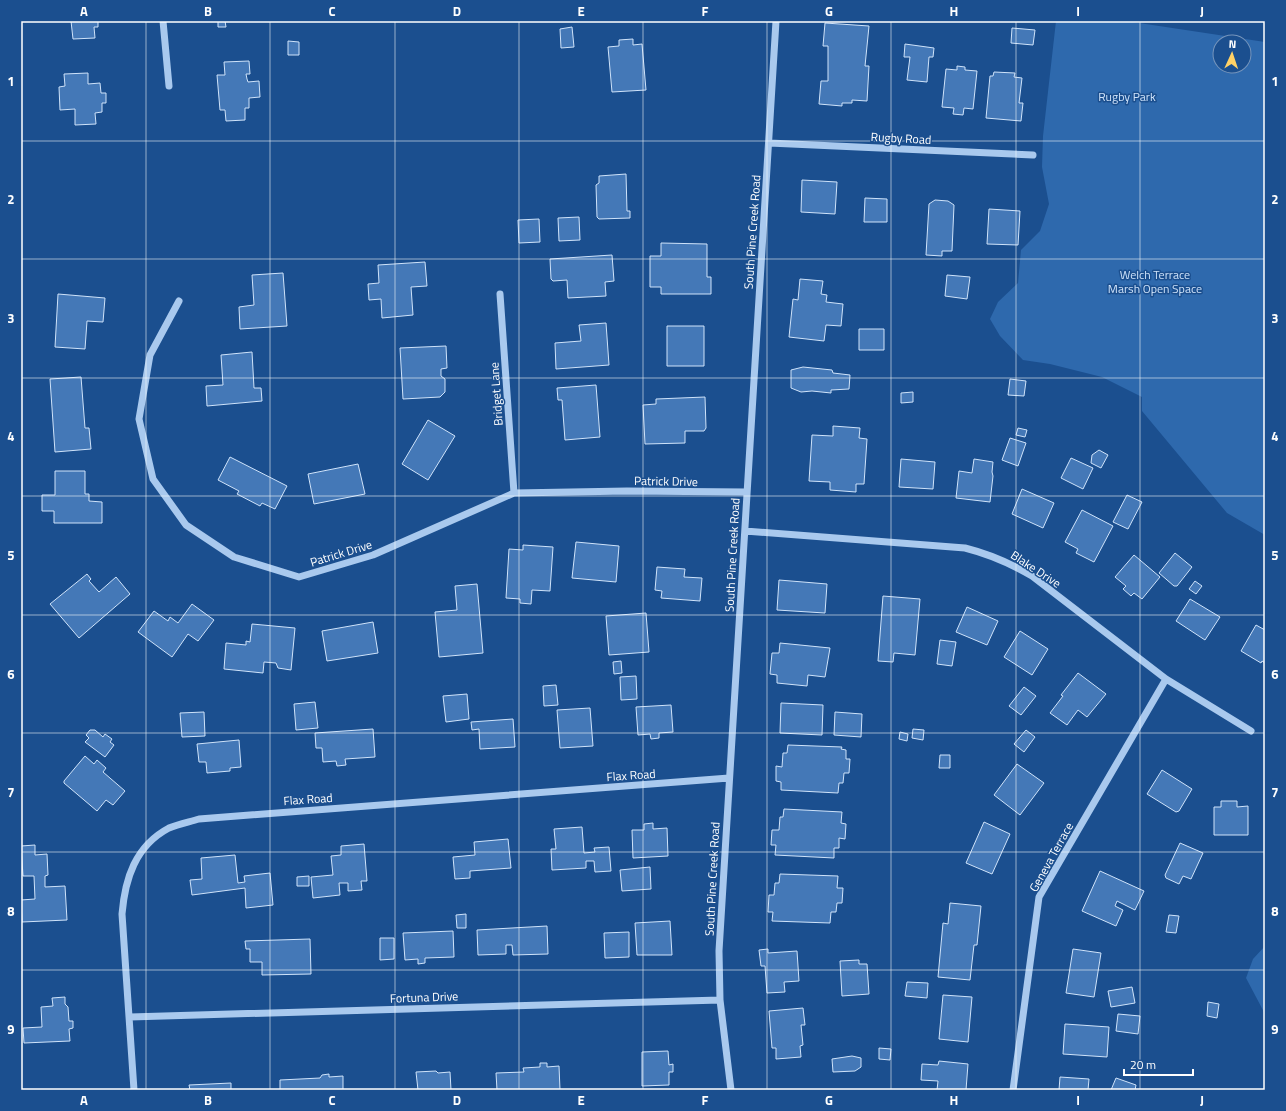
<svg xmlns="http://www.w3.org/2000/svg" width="1286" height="1111" font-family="'Titillium Web',sans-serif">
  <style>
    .green { fill: #2e69ad; fill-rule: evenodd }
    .building { fill: #4478b7; stroke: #cfe3fa }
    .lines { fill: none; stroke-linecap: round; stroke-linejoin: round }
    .minor { stroke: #a9c9ee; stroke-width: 7 }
    .grid { fill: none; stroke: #fff; stroke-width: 1; stroke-opacity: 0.55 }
    .labels { text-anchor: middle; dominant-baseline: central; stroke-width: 3; stroke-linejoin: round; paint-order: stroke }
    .park-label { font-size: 12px; fill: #cfe3fa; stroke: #1b4f8f }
    .street-label { font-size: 12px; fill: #fff; stroke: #1b4f8f }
    .neatline { fill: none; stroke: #fff; stroke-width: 1.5 }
    .grid-label { font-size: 13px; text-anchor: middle; font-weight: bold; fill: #fff }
  </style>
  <rect width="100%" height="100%" fill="#1b4f8f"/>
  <!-- green -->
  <path class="green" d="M 1056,21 L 1126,21 L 1265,42 L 1265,535 L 1227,513 L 1142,411 L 1142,397 L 1102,377 L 1050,364 L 1023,360 L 1000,336 L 990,319 L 998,302 L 1018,283 L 1021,250 L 1040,231 L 1049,204 L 1042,167 L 1043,136 ZM 1220,42 L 1244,42 L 1244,66 L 1220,66 Z
    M 1265,946 L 1265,1014 L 1246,978 L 1253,959 Z"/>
  <!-- building -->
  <path class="building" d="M 71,21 L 98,21 L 98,27 L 94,27 L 95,38 L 73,39 Z
    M 218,21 L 227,21 L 225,21 L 226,27 L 218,27 Z
    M 825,23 L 869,26 L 865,66 L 869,66 L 867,101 L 852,100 L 852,103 L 842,103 L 842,106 L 819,104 L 821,81 L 828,81 L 828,46 L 823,46 Z
    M 572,27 L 574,47 L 561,48 L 560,29 Z
    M 1012,28 L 1035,30 L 1033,45 L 1011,43 Z
    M 633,39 L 633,45 L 642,44 L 646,90 L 612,92 L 608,47 L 619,46 L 619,40 Z
    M 288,41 L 299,42 L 299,55 L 288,55 Z
    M 905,44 L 934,48 L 933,57 L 929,57 L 927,82 L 907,80 L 910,57 L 904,57 Z
    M 249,61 L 250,74 L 246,74 L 247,79 L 248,82 L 259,81 L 260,97 L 249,98 L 249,108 L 245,108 L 245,120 L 226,121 L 225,110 L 220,110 L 217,75 L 225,75 L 224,62 Z
    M 957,66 L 965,67 L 965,70 L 977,71 L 973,109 L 964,108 L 963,115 L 953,114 L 954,108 L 942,107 L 946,69 L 957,70 Z
    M 994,72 L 1015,73 L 1014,77 L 1022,78 L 1019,103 L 1023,103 L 1021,121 L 986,118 L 990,76 L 993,76 Z
    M 88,73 L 88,84 L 100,83 L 101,93 L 106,93 L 106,103 L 102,103 L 102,112 L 95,113 L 96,124 L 75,125 L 75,109 L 60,110 L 59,87 L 65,86 L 64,74 Z
    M 626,174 L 627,211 L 630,211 L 630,218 L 599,219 L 597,217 L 596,185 L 599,183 L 599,176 Z
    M 802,180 L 837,182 L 835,214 L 801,212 Z
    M 865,198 L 887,199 L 887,222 L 864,222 Z
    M 935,200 L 948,201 L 954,205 L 952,251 L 942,251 L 942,256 L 926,255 L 929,204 Z
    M 989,209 L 1020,211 L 1018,245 L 987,244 Z
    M 579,217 L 580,240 L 559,241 L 558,218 Z
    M 539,219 L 540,242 L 519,243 L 518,220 Z
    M 661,243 L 707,244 L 707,277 L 711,277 L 711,294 L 661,294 L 661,287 L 650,287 L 650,256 L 661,256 Z
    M 612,255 L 614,281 L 605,282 L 606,296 L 568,298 L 567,280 L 553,281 L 551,279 L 550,259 Z
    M 425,262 L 427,286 L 411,287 L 413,315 L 382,318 L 381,299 L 369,300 L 368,284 L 379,283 L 378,265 Z
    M 283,273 L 287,326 L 240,329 L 239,307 L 254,305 L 252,275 Z
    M 947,275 L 970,277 L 967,299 L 945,296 Z
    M 800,279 L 823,281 L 821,294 L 827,295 L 826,302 L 843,304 L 841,326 L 826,325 L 824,341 L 789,337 L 793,299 L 798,300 Z
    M 58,294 L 105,298 L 103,322 L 87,321 L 85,349 L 55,347 Z
    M 606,323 L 609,365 L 556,369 L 555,343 L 581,341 L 579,325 Z
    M 667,326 L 704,326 L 704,366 L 667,366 Z
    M 859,329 L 884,329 L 884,350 L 859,350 Z
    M 446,346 L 447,368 L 441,369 L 441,376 L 445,379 L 445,392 L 440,397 L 403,399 L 400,348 Z
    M 252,352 L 254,388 L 261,388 L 262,401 L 207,406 L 206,386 L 223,385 L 221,355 Z
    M 803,367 L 832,370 L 833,373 L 850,375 L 849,389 L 831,390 L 831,393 L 812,391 L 801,392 L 791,388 L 791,370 Z
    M 81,377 L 85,428 L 89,428 L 91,449 L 55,452 L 50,379 Z
    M 1010,379 L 1026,381 L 1024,396 L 1008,395 Z
    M 596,385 L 600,437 L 565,440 L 562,400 L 558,400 L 557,388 Z
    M 913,392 L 913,402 L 901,403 L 901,393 Z
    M 705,397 L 706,428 L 704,431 L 685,431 L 685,443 L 645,444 L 643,405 L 656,404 L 656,399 Z
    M 428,420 L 455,436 L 428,480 L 402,464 Z
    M 833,426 L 860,428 L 859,438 L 867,439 L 864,484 L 856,484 L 856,492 L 830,490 L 830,482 L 809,481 L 812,435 L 833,436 Z
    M 1018,428 L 1027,430 L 1025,437 L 1016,435 Z
    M 1010,438 L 1026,443 L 1018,466 L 1002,460 Z
    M 1099,450 L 1108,455 L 1101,468 L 1091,463 L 1092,455 Z
    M 230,457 L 287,486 L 275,509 L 262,503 L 260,506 L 237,494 L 239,491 L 218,480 Z
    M 1071,458 L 1093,468 L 1083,489 L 1061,478 Z
    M 901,459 L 935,462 L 933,489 L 899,487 Z
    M 974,459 L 993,462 L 992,472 L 993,476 L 990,502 L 956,498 L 959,471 L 972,473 Z
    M 358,464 L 365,494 L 314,504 L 308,474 Z
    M 55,471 L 85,471 L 85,494 L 89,494 L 89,501 L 102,502 L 102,523 L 54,523 L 54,511 L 42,511 L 42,495 L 55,495 Z
    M 1022,489 L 1054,503 L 1043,528 L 1012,514 Z
    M 1127,495 L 1142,502 L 1128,529 L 1113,522 Z
    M 1082,510 L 1113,526 L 1094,562 L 1076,553 L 1078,549 L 1065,542 Z
    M 576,542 L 619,546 L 616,582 L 572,578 Z
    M 523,545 L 553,547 L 550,591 L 532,590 L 531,604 L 520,603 L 520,599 L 506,598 L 509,549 L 523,550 Z
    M 1175,553 L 1192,567 L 1177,586 L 1174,586 L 1159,573 Z
    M 1134,555 L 1160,577 L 1142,599 L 1134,593 L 1131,596 L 1123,589 L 1126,586 L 1115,577 Z
    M 657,567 L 685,569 L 684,577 L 702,578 L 700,601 L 661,598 L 662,591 L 655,590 Z
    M 87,574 L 91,579 L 89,581 L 99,592 L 116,577 L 130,594 L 79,638 L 50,604 Z
    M 779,580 L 827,584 L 825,613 L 777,610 Z
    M 1195,581 L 1202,586 L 1196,594 L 1189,589 Z
    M 477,584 L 483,653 L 439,657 L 435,612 L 457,610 L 455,586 Z
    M 883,596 L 920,599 L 915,655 L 894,653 L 893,662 L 878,661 Z
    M 1190,599 L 1220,617 L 1205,640 L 1176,621 Z
    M 192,604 L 214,620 L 198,641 L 188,634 L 172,657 L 138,632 L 154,611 L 168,621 L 170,617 L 178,623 Z
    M 967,607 L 998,621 L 987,645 L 956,632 Z
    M 646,613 L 649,652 L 609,655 L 606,616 Z
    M 373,622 L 378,653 L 327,661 L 322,631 Z
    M 252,624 L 295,628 L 291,670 L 278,668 L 276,663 L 264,662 L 263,673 L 224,669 L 226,643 L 246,645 L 246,641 L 250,642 Z
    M 1256,625 L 1265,630 L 1265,663 L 1262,661 L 1261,663 L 1241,651 Z
    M 1020,631 L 1048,649 L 1032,675 L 1004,657 Z
    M 940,640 L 956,642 L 952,666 L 937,664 Z
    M 780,643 L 830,648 L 825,677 L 808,675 L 807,686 L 777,683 L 777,675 L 770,674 L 772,653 L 779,653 Z
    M 621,661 L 622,673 L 614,674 L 613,662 Z
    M 1078,673 L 1106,694 L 1087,717 L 1078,710 L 1067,725 L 1050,713 L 1063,696 L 1061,695 Z
    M 636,676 L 637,699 L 621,700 L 620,677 Z
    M 556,685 L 558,705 L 544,706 L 543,686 Z
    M 1024,687 L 1036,696 L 1021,715 L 1009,706 Z
    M 467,694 L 469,719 L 446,722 L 443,696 Z
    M 315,702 L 318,728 L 296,730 L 294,704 Z
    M 781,703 L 823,705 L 822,735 L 780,733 Z
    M 671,705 L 673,732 L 659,733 L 659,738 L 651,739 L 650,734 L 638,735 L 636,707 Z
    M 590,708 L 593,746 L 560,748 L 557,710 Z
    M 204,712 L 205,736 L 182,737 L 180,713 Z
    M 835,712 L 862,714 L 861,737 L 834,735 Z
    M 513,719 L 515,747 L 480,749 L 479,729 L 472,730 L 471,722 Z
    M 373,729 L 375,757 L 345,759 L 346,765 L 337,766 L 336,761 L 323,762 L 322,748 L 316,748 L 315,733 Z
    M 913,729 L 924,730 L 923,740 L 912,738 Z
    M 90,730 L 95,730 L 103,737 L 105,734 L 112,739 L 110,742 L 114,745 L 105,757 L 85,742 L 89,738 L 86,735 Z
    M 1026,730 L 1035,737 L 1024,752 L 1014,744 Z
    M 900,732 L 908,734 L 907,741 L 899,739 Z
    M 239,740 L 241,767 L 230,768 L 230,771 L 207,773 L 206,762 L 199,762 L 197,744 Z
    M 788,745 L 842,747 L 841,749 L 846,750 L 846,759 L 850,759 L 849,773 L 844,773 L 843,783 L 839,783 L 838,793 L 781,790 L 781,782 L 776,781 L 776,766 L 782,767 L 783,753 L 787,753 Z
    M 940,755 L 950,755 L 950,768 L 939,768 Z
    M 85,756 L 94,764 L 97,760 L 106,768 L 103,772 L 125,791 L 113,805 L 106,800 L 97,811 L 64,783 L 64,781 Z
    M 1017,764 L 1044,783 L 1020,815 L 994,795 Z
    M 1162,770 L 1192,789 L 1179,811 L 1176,812 L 1147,794 Z
    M 1221,801 L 1237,801 L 1237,807 L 1248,806 L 1248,835 L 1214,835 L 1214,807 L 1221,807 Z
    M 784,809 L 842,812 L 841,823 L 846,824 L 845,839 L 839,838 L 839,848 L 834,848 L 834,858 L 775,855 L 776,845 L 771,845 L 772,830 L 779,830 L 780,817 L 783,817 Z
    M 984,822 L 1010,834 L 992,874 L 966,863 Z
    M 653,823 L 653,829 L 667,828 L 668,856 L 633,858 L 632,830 L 644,830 L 644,824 Z
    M 582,827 L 584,853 L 595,852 L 594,848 L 609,847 L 611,871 L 595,872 L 594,861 L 586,861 L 586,868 L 552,870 L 551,849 L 556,849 L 554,829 Z
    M 508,839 L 511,868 L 470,871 L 470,878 L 455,879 L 453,857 L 475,855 L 474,842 Z
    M 1180,843 L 1203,853 L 1191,879 L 1183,876 L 1179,884 L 1166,878 L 1165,875 Z
    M 364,844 L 367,881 L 361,881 L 362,890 L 348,891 L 348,883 L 339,883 L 340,895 L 313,898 L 311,877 L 333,875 L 331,856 L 341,855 L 341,846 Z
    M 35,845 L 35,855 L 47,854 L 48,875 L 45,876 L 45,887 L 65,886 L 67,920 L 22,922 L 21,900 L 35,899 L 34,876 L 23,876 L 21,846 Z
    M 235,855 L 238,883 L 245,882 L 244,876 L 270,873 L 273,905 L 246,908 L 245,888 L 192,895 L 190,880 L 202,879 L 201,858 Z
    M 650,867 L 651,889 L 622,891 L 620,870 Z
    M 1100,871 L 1144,891 L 1135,910 L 1117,901 L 1115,906 L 1123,910 L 1116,926 L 1082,911 Z
    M 780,874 L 838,876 L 837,888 L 843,888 L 842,903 L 837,903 L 836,912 L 831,912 L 830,923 L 772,921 L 773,912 L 768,912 L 769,895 L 774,895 L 775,883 L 779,883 Z
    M 309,876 L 309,886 L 297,886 L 297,877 Z
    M 950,903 L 981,906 L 977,945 L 974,945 L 970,980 L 938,977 L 943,923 L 948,924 Z
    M 466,914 L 466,928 L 457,928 L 456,915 Z
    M 1169,915 L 1179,916 L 1176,933 L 1166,932 Z
    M 670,921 L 672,955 L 637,955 L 635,923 Z
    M 547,926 L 548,954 L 513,955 L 512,945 L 506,945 L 506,954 L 478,955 L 477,930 Z
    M 453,931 L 454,957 L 425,958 L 425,963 L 418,964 L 418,959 L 405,960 L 403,933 Z
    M 629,932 L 629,957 L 605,958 L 604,933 Z
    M 380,938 L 394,938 L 394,959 L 380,960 Z
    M 310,939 L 311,974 L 262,975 L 262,962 L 250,962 L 250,949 L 246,949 L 245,941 Z
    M 768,949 L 768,953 L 797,951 L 799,981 L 784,982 L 785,992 L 767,993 L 765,966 L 761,966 L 759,950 Z
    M 1073,949 L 1101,953 L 1094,997 L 1066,993 Z
    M 859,960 L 859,964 L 867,964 L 869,994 L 842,996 L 840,961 Z
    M 907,982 L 928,983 L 927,998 L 905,996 Z
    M 1132,987 L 1135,1003 L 1111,1007 L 1108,991 Z
    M 943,995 L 972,997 L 968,1042 L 939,1039 Z
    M 65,997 L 65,1004 L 68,1007 L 69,1021 L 73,1021 L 73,1028 L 69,1029 L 70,1041 L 24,1043 L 23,1028 L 42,1027 L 41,1007 L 53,1006 L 52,998 Z
    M 1208,1002 L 1219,1004 L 1217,1018 L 1207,1016 Z
    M 803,1008 L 805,1025 L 801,1025 L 803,1045 L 800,1046 L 801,1057 L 776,1059 L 776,1048 L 772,1048 L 769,1011 Z
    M 1118,1014 L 1140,1016 L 1138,1034 L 1116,1031 Z
    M 1065,1024 L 1109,1027 L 1107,1057 L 1063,1054 Z
    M 879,1048 L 891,1049 L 890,1060 L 879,1059 Z
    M 668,1051 L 669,1065 L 673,1064 L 673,1072 L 669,1072 L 669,1085 L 642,1086 L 642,1052 Z
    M 852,1056 L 861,1058 L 861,1067 L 855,1071 L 833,1072 L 832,1059 Z
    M 939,1061 L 968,1064 L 966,1090 L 937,1090 L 938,1081 L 921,1080 L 922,1064 L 938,1065 Z
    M 540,1063 L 547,1063 L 547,1067 L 559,1066 L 560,1090 L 497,1090 L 496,1073 L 524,1072 L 523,1068 L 540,1067 Z
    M 436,1071 L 438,1073 L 450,1072 L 451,1090 L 418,1090 L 416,1072 Z
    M 329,1074 L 329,1077 L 343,1076 L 343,1090 L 280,1090 L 280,1080 L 320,1078 L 322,1075 Z
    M 1060,1077 L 1089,1079 L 1088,1090 L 1059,1090 Z
    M 1116,1078 L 1136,1085 L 1135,1090 L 1111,1090 Z
    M 231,1083 L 231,1090 L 190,1090 L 189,1085 Z"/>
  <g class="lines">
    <!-- minor -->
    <path class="minor" d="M 163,21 L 169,86
      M 769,143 L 1033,155
      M 500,294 L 514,493
      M 179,301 L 150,355 L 139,419 L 153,479 L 186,525 L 234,557 L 299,577 L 373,555 L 514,493 L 627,491 L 746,492
      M 745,531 L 965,548 C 989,554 1010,563 1032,576 L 1166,679 L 1251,731
      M 130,1017 L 720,1000
      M 134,1090 L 122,914 C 125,879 135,846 169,828 C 178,824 189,822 199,819 L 729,778
      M 731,1090 L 720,1000 L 719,951 L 776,21
      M 1013,1090 L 1039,897 L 1166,679"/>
  </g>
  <!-- grid -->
  <path class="grid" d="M 146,21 L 146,1090M 270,21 L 270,1090M 395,21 L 395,1090M 519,21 L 519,1090M 643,21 L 643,1090M 767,21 L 767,1090M 891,21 L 891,1090M 1016,21 L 1016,1090M 1140,21 L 1140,1090M 21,141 L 1265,141M 21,259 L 1265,259M 21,378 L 1265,378M 21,496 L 1265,496M 21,615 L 1265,615M 21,733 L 1265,733M 21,852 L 1265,852M 21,970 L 1265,970"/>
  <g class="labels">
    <!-- park labels -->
    <g class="park-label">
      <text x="1127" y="96">Rugby Park</text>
      <text x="1155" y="274">Welch Terrace<tspan x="1155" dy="14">Marsh Open Space</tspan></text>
    </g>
    <!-- street labels -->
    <g class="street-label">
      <text transform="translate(901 138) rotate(3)">Rugby Road</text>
      <text transform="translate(752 232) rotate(-86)">South Pine Creek Road</text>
      <text transform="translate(496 394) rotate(-94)">Bridget Lane</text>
      <text transform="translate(666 481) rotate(1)">Patrick Drive</text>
      <text transform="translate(341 553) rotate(-17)">Patrick Drive</text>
      <text transform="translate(732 555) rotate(-87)">South Pine Creek Road</text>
      <text transform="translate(1036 569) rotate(33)">Blake Drive</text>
      <text transform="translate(631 775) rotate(-4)">Flax Road</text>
      <text transform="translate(308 799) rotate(-4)">Flax Road</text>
      <text transform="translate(1051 857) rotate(-61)">Geneva Terrace</text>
      <text transform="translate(712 879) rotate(-87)">South Pine Creek Road</text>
      <text transform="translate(424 997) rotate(-2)">Fortuna Drive</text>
    </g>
  </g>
  <!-- border -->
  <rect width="1286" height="1111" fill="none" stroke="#1b4f8f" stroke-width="44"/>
  <!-- north arrow -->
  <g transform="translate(1232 54) rotate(3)"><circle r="19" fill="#1b4f8f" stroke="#7695bc"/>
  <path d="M0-3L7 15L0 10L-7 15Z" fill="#ffd166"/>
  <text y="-6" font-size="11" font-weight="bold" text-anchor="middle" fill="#ffffff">N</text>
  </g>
  <!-- scale -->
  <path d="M1124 1069v6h69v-6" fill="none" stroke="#ffffff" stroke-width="2"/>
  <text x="1130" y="1069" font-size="12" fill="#ffffff" stroke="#1b4f8f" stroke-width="3" paint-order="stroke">20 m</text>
  <rect x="22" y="22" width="1242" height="1067" class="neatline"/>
  <g class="grid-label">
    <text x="84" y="16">A</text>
    <text x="208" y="16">B</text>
    <text x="332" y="16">C</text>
    <text x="457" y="16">D</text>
    <text x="581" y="16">E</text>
    <text x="705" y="16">F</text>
    <text x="829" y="16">G</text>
    <text x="954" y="16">H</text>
    <text x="1078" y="16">I</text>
    <text x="1202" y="16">J</text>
    <text x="11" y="86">1</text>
    <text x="1275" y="86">1</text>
    <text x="11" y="204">2</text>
    <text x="1275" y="204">2</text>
    <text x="11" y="323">3</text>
    <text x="1275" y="323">3</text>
    <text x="11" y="441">4</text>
    <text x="1275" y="441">4</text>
    <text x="11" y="560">5</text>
    <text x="1275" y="560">5</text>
    <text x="11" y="679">6</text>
    <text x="1275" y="679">6</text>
    <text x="11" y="797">7</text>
    <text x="1275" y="797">7</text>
    <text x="11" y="916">8</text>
    <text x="1275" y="916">8</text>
    <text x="11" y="1034">9</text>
    <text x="1275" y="1034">9</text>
    <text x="84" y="1105">A</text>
    <text x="208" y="1105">B</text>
    <text x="332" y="1105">C</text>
    <text x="457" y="1105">D</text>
    <text x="581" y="1105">E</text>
    <text x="705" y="1105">F</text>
    <text x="829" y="1105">G</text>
    <text x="954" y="1105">H</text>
    <text x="1078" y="1105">I</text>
    <text x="1202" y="1105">J</text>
  </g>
</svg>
